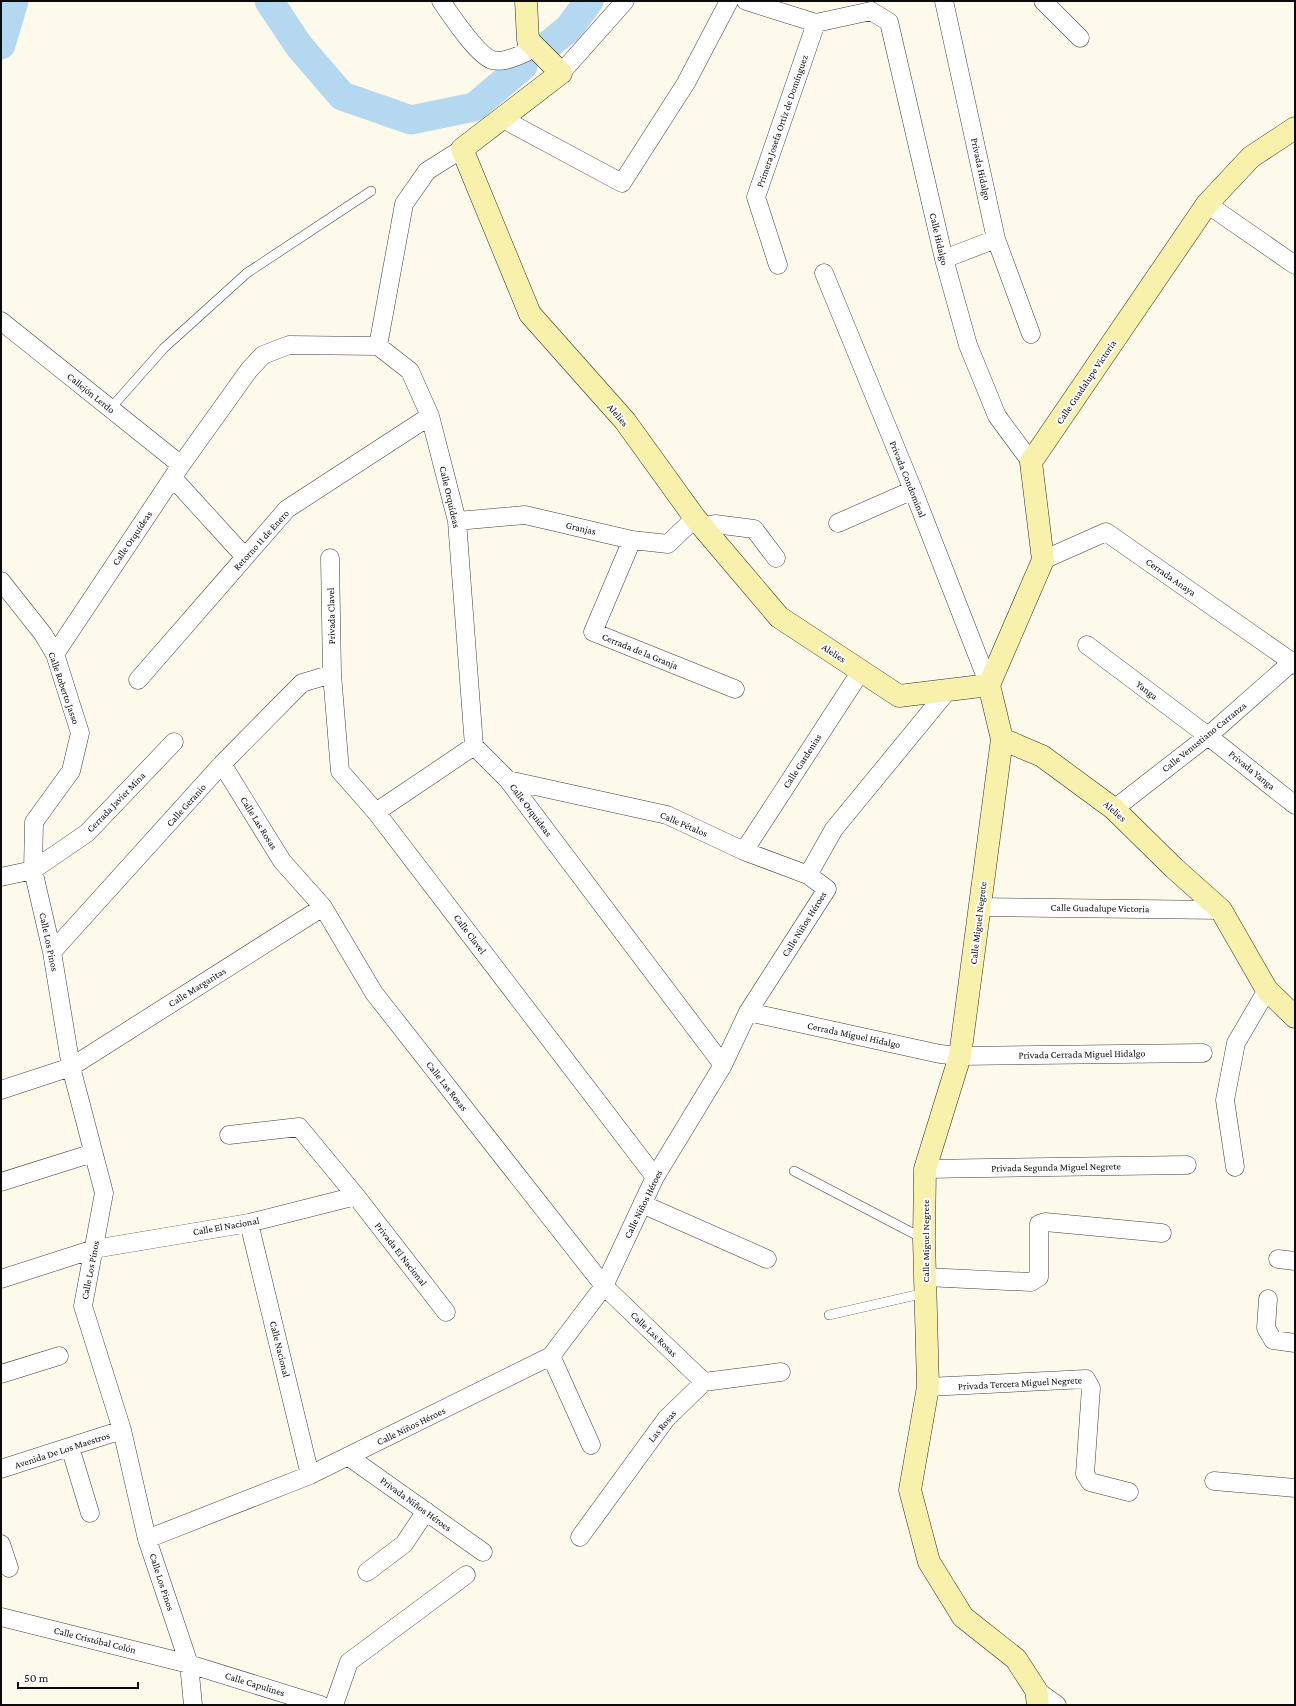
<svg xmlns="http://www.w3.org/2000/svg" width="1296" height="1706" font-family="'Crimson Pro',serif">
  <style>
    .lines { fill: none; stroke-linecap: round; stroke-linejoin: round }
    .river { stroke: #b4d8f0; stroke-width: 29 }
    .lane-casing { stroke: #3e3e3e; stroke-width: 10 }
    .street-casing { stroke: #3e3e3e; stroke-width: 19 }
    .secondary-casing { stroke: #2d2d2d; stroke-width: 23 }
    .lane { stroke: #fff; stroke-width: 9 }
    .street { stroke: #fff; stroke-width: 18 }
    .secondary { stroke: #f7f1ab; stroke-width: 22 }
    .labels { text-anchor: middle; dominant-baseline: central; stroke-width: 4; stroke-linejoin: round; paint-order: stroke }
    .street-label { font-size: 10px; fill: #0b0b0b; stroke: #fff }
  </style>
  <rect width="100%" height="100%" fill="#fdfaeb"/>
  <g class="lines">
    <!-- river -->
    <path class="river" d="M 269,1 L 299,46 L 342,96 L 411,120 L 474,107 L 523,66
      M 1,45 L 14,1
      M 541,51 L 569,28 L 589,1"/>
    <!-- lane casing -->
    <g class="lane-casing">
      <path id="lane" d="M 110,409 L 164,348 L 247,273 L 371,191
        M 794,1171 L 924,1239
        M 829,1315 L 925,1293"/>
    </g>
    <!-- street casing -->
    <g class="street-casing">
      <path id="street" d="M 441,1 C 451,15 476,54 492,60 C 503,63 515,57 525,53 L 528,40
        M 746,1 L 816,23 L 871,11
        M 944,1 L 996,239 L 1031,334
        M 1043,1 L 1080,38
        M 871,11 L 889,22 L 944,259 L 968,345 L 997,416 L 1031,462
        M 561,73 L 625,1
        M 503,119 L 622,183 L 686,83 L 729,1
        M 1207,204 L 1295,265
        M 944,259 L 996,239
        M 778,265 L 756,197 L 816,23
        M 824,273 L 913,490 L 989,685
        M 1,321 L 181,465
        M 378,346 L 404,204 L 427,171 L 462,149
        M 173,478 L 245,557
        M 457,521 L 525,515 L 632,540 L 668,544 L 695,518
        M 838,523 L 913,490
        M 702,527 L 715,524 L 754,529 L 776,558
        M 632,540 L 593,632 L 735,689
        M 330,558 L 332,674 L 340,771 L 376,812 L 655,1177
        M 1043,560 L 1106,532 L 1292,662 L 1295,665
        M 1,581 L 43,634 L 55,654 L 80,733 L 71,771 L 34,822 L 33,870 L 52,952 L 71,1067 L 104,1193 L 83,1306 L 122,1430 L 147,1539 L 189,1664 L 193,1705
        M 1087,645 L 1208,736 L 1295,805
        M 55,654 L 181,465 L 249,370 L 263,355 L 289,345 L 378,346 L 410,371 L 430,416 L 457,521 L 474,746 L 508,780 L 723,1065
        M 138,680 L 287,509 L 430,416
        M 222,764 L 282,861 L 323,907 L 374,993 L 604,1286 L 704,1382
        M 1114,809 L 1208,736 L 1292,662
        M 376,812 L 474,746
        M 744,851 L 861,671
        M 808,875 L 834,829 L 949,689
        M 1,877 L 33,870 L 87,833 L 174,742
        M 979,907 L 1221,910
        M 52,952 L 222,764 L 302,683 L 332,674
        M 748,1012 L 940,1054 L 960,1056 L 1203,1053
        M 1,1090 L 71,1067 L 323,907
        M 229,1135 L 299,1127 L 356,1196 L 446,1312
        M 1235,1167 L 1225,1100 L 1236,1043 L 1267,990
        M 925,1169 L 1187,1165
        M 1,1182 L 93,1153
        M 642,1204 L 767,1259
        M 249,1223 L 310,1475
        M 1278,1259 L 1295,1261
        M 925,1277 L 1031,1282 L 1039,1277 L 1039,1224 L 1045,1222 L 1162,1233
        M 1,1279 L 94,1249 L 249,1223 L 356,1196
        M 1268,1299 L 1266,1328 L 1273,1340 L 1295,1343
        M 551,1356 L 591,1445
        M 1,1374 L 59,1356
        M 928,1387 L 1086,1379 L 1091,1388 L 1085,1474 L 1090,1482 L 1129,1492
        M 70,1447 L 90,1513
        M 349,1457 L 483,1552
        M 1,1469 L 122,1430
        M 1214,1481 L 1295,1488
        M 580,1537 L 666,1419 L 704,1382 L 781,1372
        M 147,1539 L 310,1475 L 551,1356 L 604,1286 L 655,1177 L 723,1065 L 748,1012 L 827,889 L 808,875 L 744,851 L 667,815 L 508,780
        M 1,1544 L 9,1568
        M 367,1572 L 404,1544 L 426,1511
        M 1,1617 L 189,1664 L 321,1705
        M 1036,1690 L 1057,1705
        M 334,1705 L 349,1662 L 466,1575"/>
    </g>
    <!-- secondary casing -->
    <g class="secondary-casing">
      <path id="secondary" d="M 526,1 L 528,40 L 561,73 L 462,149 L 530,314 L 625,421 L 695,518 L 779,617 L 899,696 L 989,685
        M 989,685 L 1002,739 L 960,1056 L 925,1169 L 924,1239 L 928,1387 L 910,1490 L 929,1562 L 963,1617 L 1016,1659 L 1036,1690 L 1038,1705
        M 989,685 L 1043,560 L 1031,462 L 1207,204 L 1251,157 L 1295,128
        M 1002,739 L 1042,756 L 1114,809 L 1174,868 L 1221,910 L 1267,990 L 1295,1017"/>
    </g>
    <!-- lane -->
    <use href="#lane" class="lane"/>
    <!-- street -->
    <use href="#street" class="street"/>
    <!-- secondary -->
    <use href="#secondary" class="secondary"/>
  </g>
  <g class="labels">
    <!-- street labels -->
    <g class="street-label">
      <text transform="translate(782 121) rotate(-71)">Primera Josefa Ortiz de Domínguez</text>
      <text transform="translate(981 169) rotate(78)">Privada Hidalgo</text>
      <text transform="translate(939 239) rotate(77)">Calle Hidalgo</text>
      <text transform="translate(1086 382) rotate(-56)">Calle Guadalupe Victoria</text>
      <text transform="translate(91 393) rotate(39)">Callejón Lerdo</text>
      <text transform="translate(618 415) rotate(50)">Alelies</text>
      <text transform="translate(908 479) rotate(68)">Privada Condominal</text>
      <text transform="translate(450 497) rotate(77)">Calle Orquídeas</text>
      <text transform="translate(581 528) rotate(13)">Granjas</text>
      <text transform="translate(132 538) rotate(-56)">Calle Orquídeas</text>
      <text transform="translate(261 540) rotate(-48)">Retorno 11 de Enero</text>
      <text transform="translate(1171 577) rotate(35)">Cerrada Anaya</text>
      <text transform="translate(331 616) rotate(-91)">Privada Clavel</text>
      <text transform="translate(640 651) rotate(22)">Cerrada de la Granja</text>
      <text transform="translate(834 653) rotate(33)">Alelies</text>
      <text transform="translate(64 688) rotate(71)">Calle Roberto Jasso</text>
      <text transform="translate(1147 690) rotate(37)">Yanga</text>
      <text transform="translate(1204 737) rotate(-39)">Calle Venustiano Carranza</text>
      <text transform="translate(802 761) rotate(-57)">Calle Gardenias</text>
      <text transform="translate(1252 770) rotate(39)">Privada Yanga</text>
      <text transform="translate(116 802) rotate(-46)">Cerrada Javier Mina</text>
      <text transform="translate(186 805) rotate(-48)">Calle Geranio</text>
      <text transform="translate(531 810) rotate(53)">Calle Orquídeas</text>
      <text transform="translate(1115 811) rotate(41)">Alelies</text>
      <text transform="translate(259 823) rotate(58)">Calle Las Rosas</text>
      <text transform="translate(684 824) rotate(23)">Calle Pétalos</text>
      <text transform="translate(1100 908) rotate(1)">Calle Guadalupe Victoria</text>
      <text transform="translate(978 923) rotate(-83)">Calle Miguel Negrete</text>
      <text transform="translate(804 924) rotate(-58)">Calle Niños Héroes</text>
      <text transform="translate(470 934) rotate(53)">Calle Clavel</text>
      <text transform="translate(49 942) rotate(78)">Calle Los Pinos</text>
      <text transform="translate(197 987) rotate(-32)">Calle Margaritas</text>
      <text transform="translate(854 1035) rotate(12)">Cerrada Miguel Hidalgo</text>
      <text transform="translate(1082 1054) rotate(-1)">Privada Cerrada Miguel Hidalgo</text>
      <text transform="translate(447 1086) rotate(52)">Calle Las Rosas</text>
      <text transform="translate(1056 1167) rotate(-1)">Privada Segunda Miguel Negrete</text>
      <text transform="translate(643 1204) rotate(-64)">Calle Niños Héroes</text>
      <text transform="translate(226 1226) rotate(-10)">Calle El Nacional</text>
      <text transform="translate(925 1241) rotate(-90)">Calle Miguel Negrete</text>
      <text transform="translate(401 1254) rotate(52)">Privada El Nacional</text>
      <text transform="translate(90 1270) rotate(-79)">Calle Los Pinos</text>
      <text transform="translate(654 1334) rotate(44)">Calle Las Rosas</text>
      <text transform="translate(280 1349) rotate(76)">Calle Nacional</text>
      <text transform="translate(1020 1383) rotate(-3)">Privada Tercera Miguel Negrete</text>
      <text transform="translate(411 1426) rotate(-26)">Calle Niños Héroes</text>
      <text transform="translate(662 1426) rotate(-51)">Las Rosas</text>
      <text transform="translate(62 1450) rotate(-18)">Avenida De Los Maestros</text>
      <text transform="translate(416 1504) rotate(36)">Privada Niños Héroes</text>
      <text transform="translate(162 1582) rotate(72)">Calle Los Pinos</text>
      <text transform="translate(95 1640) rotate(14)">Calle Cristóbal Colón</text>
      <text transform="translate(255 1684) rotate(17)">Calle Capulines</text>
    </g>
  </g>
  <!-- border -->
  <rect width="1296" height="1706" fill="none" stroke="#0b0b0b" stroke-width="4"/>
  <!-- scale -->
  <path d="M18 1682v6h120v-6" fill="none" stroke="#0b0b0b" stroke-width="2"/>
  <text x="24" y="1682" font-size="12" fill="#0b0b0b" stroke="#ffffff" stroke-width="3" paint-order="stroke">50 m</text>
</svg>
